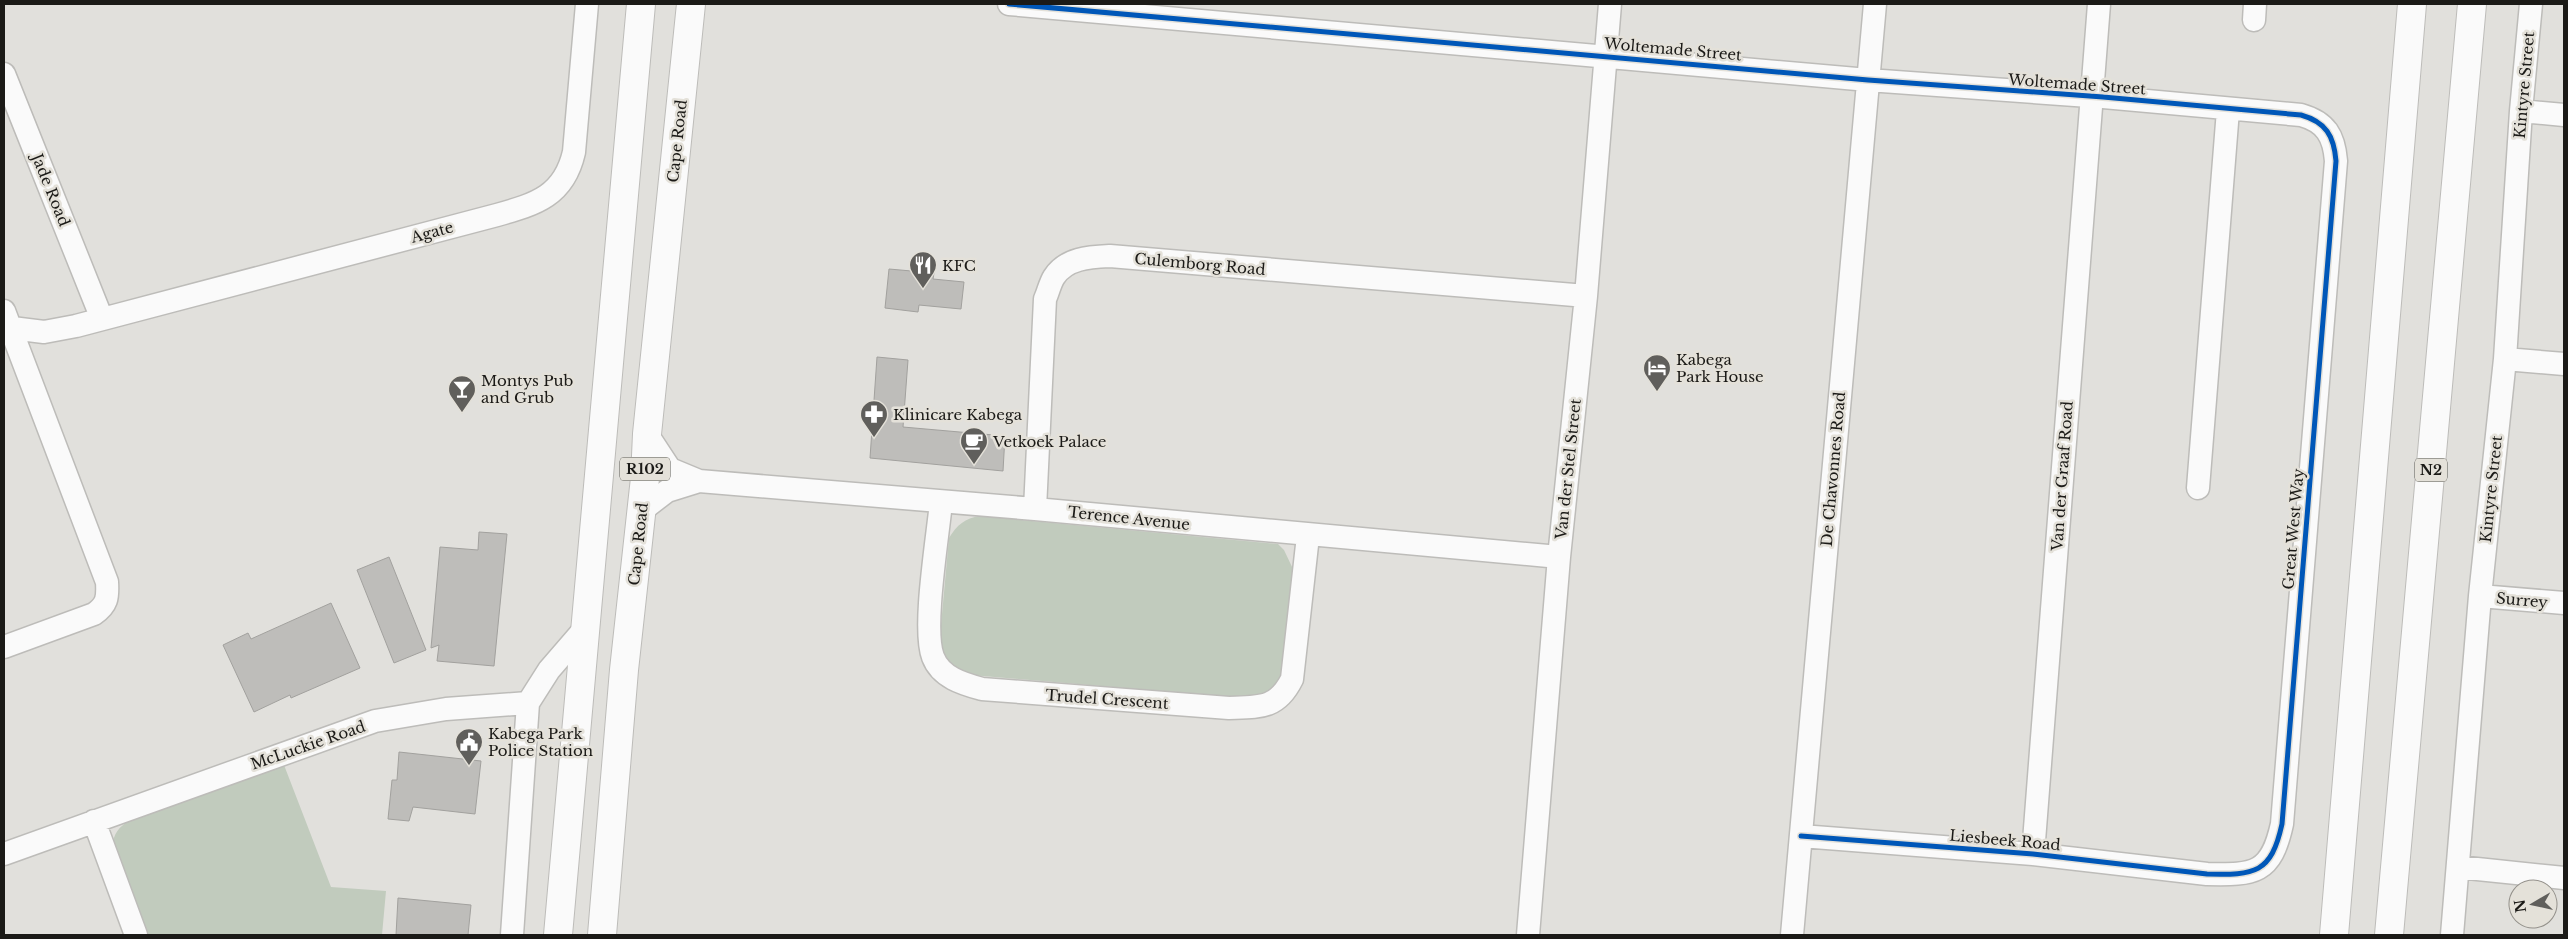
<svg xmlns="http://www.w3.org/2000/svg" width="2568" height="939" font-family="'Libre Baskerville',serif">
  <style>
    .green { fill: #c1cbbd }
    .building { fill: #bebdba; stroke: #a2a19e }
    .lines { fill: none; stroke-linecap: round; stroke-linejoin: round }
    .minor-casing { stroke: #bdbcb9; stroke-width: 25 }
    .major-casing { stroke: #bdbcb9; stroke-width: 30 }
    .highway-casing { stroke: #bdbcb9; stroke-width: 30 }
    .minor { stroke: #fafafa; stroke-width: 22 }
    .major { stroke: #fafafa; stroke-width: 28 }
    .highway { stroke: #fafafa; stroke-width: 28 }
    .cycleway-casing { stroke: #e4e1d9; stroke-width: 8 }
    .cycleway { stroke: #0057b8; stroke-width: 5 }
    .labels { text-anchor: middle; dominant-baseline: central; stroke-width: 5; stroke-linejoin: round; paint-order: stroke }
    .shield { fill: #e4e1d9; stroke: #575651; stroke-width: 1 }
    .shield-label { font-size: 14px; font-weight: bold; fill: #1b1a17 }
    .street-label { font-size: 15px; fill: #1b1a17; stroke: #e4e1d9 }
    .poi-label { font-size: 15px; fill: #1b1a17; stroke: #e4e1d9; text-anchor: start }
  </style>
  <rect width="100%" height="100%" fill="#e1e0dc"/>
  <!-- green -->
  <path class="green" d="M 980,516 L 1278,544 L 1284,550 L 1293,569 L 1284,677 L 1272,693 L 1253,699 L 971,675 L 951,667 L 939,647 L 949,538 C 957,525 965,518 980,516 Z
    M 284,765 L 331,887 L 386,891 L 382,935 L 144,935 L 113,850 C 112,834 118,828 131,819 Z"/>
  <!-- building -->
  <path class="building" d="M 889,269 L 934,273 L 933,279 L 964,282 L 961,309 L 919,305 L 918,312 L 885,308 Z
    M 877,357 L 908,360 L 903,427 L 1005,436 L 1003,471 L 870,458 Z
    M 479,532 L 507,534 L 494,666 L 437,661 L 439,645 L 431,648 L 440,547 L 478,550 Z
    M 389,557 L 426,650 L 394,663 L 357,570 Z
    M 331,603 L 360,668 L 291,698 L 290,695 L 254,712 L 223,645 L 248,633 L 251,639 Z
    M 399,752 L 481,761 L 475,814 L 413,807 L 409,821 L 388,819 L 392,780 L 397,780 Z
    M 398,898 L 471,905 L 468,935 L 396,935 Z"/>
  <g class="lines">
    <!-- minor casing -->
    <g class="minor-casing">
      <path id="minor" d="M 1009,4 L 1868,80 L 2103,97 L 2301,115 C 2326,122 2334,136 2336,161 L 2282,824 C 2271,874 2255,875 2207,874 L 2033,854 L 1801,836
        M 2254,20 L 2255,4
        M 4,74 L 102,319
        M 2521,111 L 2564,115
        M 4,311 L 107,582 C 108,598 107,605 94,614 L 4,647
        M 4,327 L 44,332 L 76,326 L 497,215 C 536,204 564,196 574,152 L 587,4
        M 2505,359 L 2564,364
        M 647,434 L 670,469 L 699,481 L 1035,509 L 1559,557
        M 2198,488 L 2228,110
        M 941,502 C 938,536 922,629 933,657 C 941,678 964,684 982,689 L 1229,708 C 1260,707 1277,709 1292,679 L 1308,536
        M 1035,509 L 1045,299 C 1048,293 1050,283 1054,277 C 1066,258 1090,257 1110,256 L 1586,296
        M 641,511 L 667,491 L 699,481
        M 2480,596 L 2564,603
        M 94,821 L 136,935
        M 4,854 L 375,721 L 446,709 L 528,703
        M 2033,854 L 2099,4
        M 2458,867 L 2564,878
        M 512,935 L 528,703 L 549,670 L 587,626
        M 1528,935 L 1559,557 L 1586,296 L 1610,4
        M 1792,935 L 1875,4
        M 2452,935 L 2480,596 L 2505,359 L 2521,111 L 2531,4"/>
    </g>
    <!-- major casing -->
    <g class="major-casing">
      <path id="major" d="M 558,935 L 641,4
        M 602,935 L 624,670 L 645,478 L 647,434 L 691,4"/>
    </g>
    <!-- highway casing -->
    <g class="highway-casing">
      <path id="highway" d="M 2334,935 L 2412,4
        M 2389,935 L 2472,4"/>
    </g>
    <!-- minor -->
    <use href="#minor" class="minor"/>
    <!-- major -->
    <use href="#major" class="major"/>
    <!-- highway -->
    <use href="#highway" class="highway"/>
    <!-- cycleway casing -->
    <g class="cycleway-casing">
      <path id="cycleway" d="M 1009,4 L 1868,80 L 2103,97 L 2301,115 C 2326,122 2334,136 2336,161 L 2282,824 C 2271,874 2255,875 2207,874 L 2033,854 L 1801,836"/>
    </g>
    <!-- cycleway -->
    <use href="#cycleway" class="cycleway"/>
  </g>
  <!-- icons -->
  <defs>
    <g id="restaurant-pin" transform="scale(1.4375)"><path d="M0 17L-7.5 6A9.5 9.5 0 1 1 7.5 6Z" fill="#605f5c" stroke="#e4e1d9"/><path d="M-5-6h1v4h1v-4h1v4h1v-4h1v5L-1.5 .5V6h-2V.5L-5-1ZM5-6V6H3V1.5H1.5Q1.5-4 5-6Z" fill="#fff"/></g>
    <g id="hotel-pin" transform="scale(1.4375)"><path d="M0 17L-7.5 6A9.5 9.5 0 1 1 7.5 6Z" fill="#605f5c" stroke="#e4e1d9"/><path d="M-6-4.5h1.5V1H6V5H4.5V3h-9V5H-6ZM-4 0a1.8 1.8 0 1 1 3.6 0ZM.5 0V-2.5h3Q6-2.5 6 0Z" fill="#fff"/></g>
    <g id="bar-pin" transform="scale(1.4375)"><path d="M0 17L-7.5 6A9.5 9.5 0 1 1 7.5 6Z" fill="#605f5c" stroke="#e4e1d9"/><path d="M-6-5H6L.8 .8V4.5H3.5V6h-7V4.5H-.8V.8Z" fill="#fff"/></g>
    <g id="pharmacy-pin" transform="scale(1.4375)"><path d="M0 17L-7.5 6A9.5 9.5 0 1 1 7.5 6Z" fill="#605f5c" stroke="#e4e1d9"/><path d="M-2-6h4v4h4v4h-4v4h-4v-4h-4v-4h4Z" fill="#fff"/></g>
    <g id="cafe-pin" transform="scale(1.4375)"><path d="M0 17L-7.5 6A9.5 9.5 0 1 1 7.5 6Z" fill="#605f5c" stroke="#e4e1d9"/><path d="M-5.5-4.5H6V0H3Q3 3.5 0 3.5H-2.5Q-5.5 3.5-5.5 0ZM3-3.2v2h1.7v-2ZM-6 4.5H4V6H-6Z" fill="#fff"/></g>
    <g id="civic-pin" transform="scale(1.4375)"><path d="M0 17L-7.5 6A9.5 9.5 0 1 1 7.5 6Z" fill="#605f5c" stroke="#e4e1d9"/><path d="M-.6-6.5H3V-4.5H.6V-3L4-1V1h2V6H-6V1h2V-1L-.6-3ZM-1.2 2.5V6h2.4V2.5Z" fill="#fff"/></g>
  </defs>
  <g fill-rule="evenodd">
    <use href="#restaurant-pin" x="923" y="265"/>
    <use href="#hotel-pin" x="1657" y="368"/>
    <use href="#bar-pin" x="462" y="389"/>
    <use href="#pharmacy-pin" x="874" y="414"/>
    <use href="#cafe-pin" x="974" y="441"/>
    <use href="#civic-pin" x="469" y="742"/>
  </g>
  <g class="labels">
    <!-- shield labels -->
    <g class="shield">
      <rect x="620" y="457.5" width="50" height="23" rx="4"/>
      <rect x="2415" y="458.5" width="32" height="23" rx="4"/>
    </g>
    <g class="shield-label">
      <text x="645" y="469">R102</text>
      <text x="2431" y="470">N2</text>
    </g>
    <!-- street labels -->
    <g class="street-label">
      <text transform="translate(1673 49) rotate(5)">Woltemade Street</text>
      <text transform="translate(2077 84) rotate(4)">Woltemade Street</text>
      <text transform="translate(2524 85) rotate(-85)">Kintyre Street</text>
      <text transform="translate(677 141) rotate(-84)">Cape Road</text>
      <text transform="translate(51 190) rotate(68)">Jade Road</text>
      <text transform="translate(432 232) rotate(-15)">Agate</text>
      <text transform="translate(1200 264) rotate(5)">Culemborg Road</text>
      <text transform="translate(1568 469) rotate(-84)">Van der Stel Street</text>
      <text transform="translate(1833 469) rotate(-85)">De Chavonnes Road</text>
      <text transform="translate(2062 476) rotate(-86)">Van der Graaf Road</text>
      <text transform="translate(2491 489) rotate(-84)">Kintyre Street</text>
      <text transform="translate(1129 518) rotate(6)">Terence Avenue</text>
      <text transform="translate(2293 529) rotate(-85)">Great West Way</text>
      <text transform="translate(638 544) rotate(-84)">Cape Road</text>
      <text transform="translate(2522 600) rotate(5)">Surrey</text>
      <text transform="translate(1107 699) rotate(4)">Trudel Crescent</text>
      <text transform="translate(308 745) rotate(-19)">McLuckie Road</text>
      <text transform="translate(2005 840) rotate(5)">Liesbeek Road</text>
    </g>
    <!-- poi labels -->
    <g class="poi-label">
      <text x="942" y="265">KFC</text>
      <text x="1676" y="359">Kabega<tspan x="1676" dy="17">Park House</tspan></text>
      <text x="481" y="380">Montys Pub<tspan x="481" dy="17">and Grub</tspan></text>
      <text x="893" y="414">Klinicare Kabega</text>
      <text x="993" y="441">Vetkoek Palace</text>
      <text x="488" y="733">Kabega Park<tspan x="488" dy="17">Police Station</tspan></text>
    </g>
  </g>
  <!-- border -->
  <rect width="2568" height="939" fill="none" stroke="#1b1a17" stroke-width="10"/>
  <!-- north arrow -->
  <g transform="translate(2533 904) rotate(261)"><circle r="24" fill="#e4e1d9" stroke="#94918b"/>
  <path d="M0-4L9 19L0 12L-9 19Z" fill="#605f5c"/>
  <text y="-8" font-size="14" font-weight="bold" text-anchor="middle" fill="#1b1a17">N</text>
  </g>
</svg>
